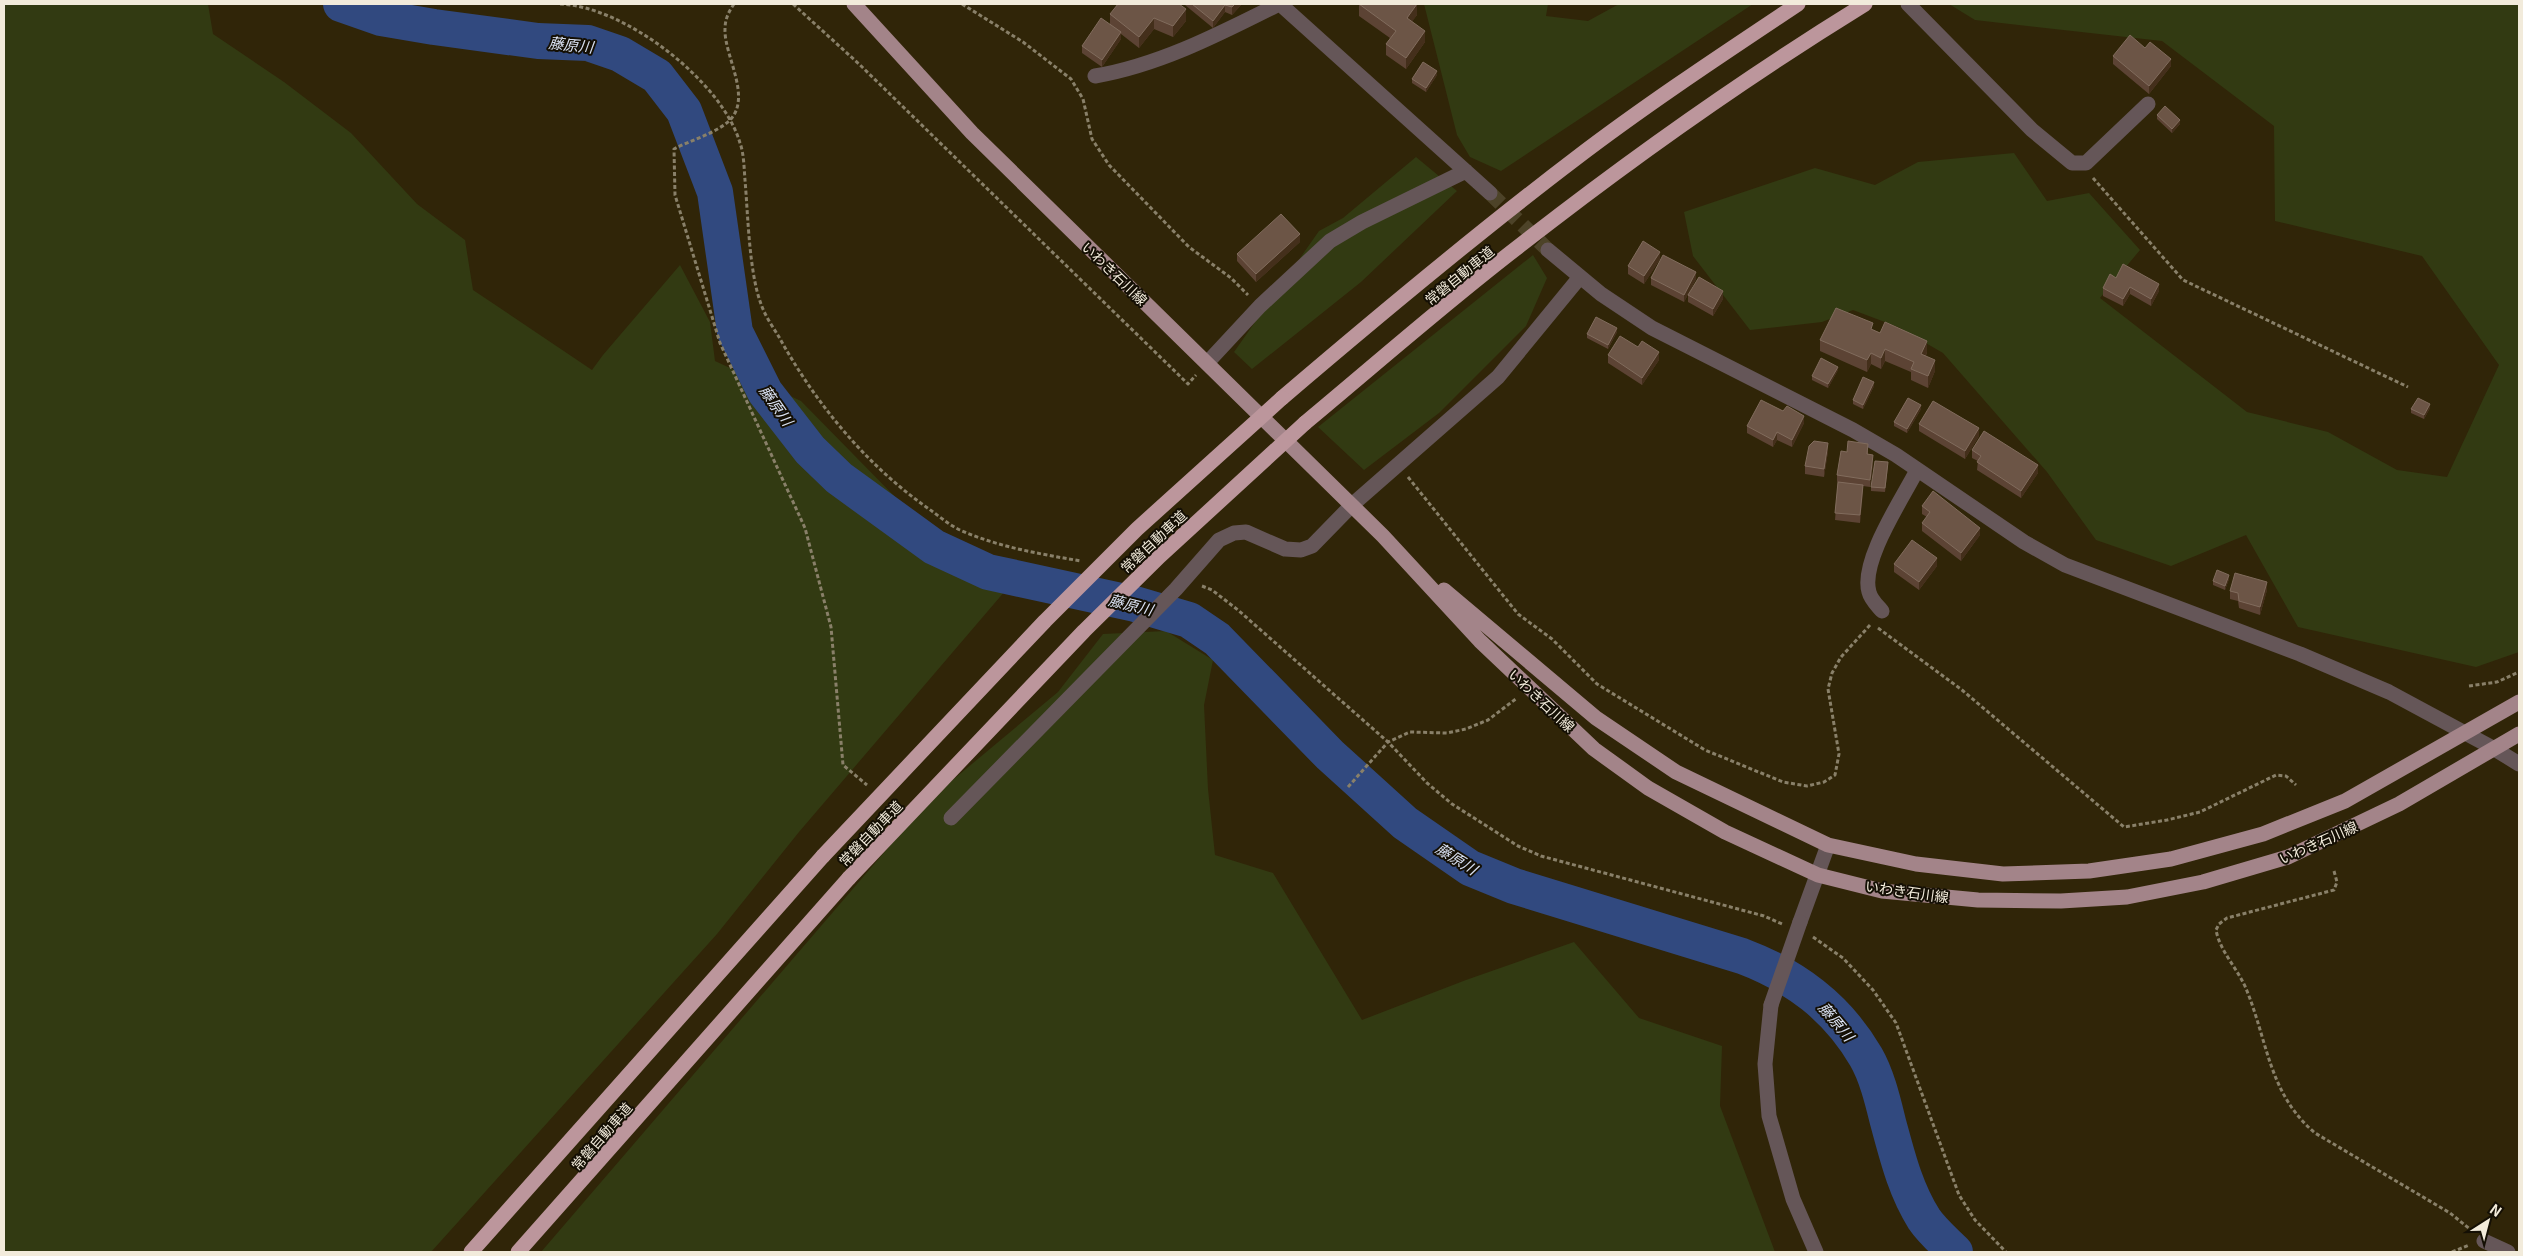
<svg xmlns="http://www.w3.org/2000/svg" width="2523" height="1256" font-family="Georgia,'Noto Sans JP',serif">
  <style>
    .green { fill: #323a12 }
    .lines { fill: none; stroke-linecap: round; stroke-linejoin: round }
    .river { stroke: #31497f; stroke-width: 36 }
    .minor-tunnel { stroke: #4d4328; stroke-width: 15; stroke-dasharray: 15 8; stroke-linecap: butt }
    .path { stroke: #898069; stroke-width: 3; stroke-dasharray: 4 2.5; stroke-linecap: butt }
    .minor { stroke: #655658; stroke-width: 15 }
    .major { stroke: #a38489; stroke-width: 15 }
    .highway { stroke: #bc969c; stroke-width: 15 }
    .minor-bridge { stroke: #655658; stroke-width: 15 }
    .highway-bridge { stroke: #bc969c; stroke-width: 15 }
    .wall { fill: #5c4334 }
    .shaded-wall { fill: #442f1b }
    .building { fill: #6c5546; stroke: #816c5d }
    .labels { text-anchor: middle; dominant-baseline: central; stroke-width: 4; stroke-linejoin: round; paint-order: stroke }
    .street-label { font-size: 14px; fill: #f2ebdb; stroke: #140f04 }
    .water-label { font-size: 15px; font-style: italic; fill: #dae2f3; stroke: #140f04 }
  </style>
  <rect width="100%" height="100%" fill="#302508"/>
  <!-- green -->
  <path class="green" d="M 4,4 L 208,4 L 213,34 L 284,82 L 351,133 L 417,204 L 465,240 L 473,290 L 592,370 L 603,355 L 680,265 L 710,322 L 715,361 L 801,401 L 905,507 L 1005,591 L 799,832 L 717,934 L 431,1252 L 4,1252 Z
    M 1424,4 L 1548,4 L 1546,16 L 1588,21 L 1619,4 L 1753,4 L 1501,171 L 1470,157 L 1457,135 Z
    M 1949,4 L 2519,4 L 2519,652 L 2476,667 L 2298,627 L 2246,535 L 2171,566 L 2096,540 L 2047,472 L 1943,353 L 1898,327 L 1853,310 L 1822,322 L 1750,330 L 1693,256 L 1684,212 L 1815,168 L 1875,185 L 1918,162 L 2014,153 L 2047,201 L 2089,193 L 2140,250 L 2100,298 L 2247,412 L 2328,432 L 2397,470 L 2447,477 L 2499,365 L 2422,256 L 2275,221 L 2274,126 L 2162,41 L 1975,20 Z
    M 1416,157 L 1457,191 L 1361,282 L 1252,369 L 1234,352 L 1319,231 L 1343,218 Z
    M 1533,255 L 1547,278 L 1526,326 L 1439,413 L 1364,470 L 1318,427 Z
    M 1166,631 L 1213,660 L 1204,705 L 1208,789 L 1215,855 L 1273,873 L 1362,1020 L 1466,980 L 1574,942 L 1639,1018 L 1722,1046 L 1720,1106 L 1775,1252 L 541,1252 L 930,799 L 1058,692 L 1103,634 Z"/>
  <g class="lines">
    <!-- river -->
    <path class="river" d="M 341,4 L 381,18 L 434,27 L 538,41 L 588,43 L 620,54 L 657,76 L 684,111 L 715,192 L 735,332 L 765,392 L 810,450 L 839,478 L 934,547 L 988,572 L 1135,604 L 1189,620 L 1217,639 L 1330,755 L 1405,823 L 1470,868 L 1514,886 L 1742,956 C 1795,976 1837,1007 1866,1057 C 1877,1076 1883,1102 1888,1122 C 1897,1155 1905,1189 1924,1219 C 1932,1231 1945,1242 1955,1252"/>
    <!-- minor-tunnel -->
    <path class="minor-tunnel" d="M 1490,193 L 1548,250"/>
    <!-- path -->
    <path class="path" d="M 560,4 C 624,6 722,81 740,143 C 744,154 744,168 745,180 C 748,215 749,272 761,304 C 765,316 773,327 779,337 C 816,404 866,465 929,509 C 939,516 949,525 960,530 C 998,547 1040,554 1081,561
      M 734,4 C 729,11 725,19 725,29 C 724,56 753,98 729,121 C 714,134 691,140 674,149 L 675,195 L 720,343 L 805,528 L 831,627 L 843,765 L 867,785
      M 793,4 L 859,64 L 1188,384 L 1196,375
      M 962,4 L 1023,42 L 1071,79 L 1083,99 L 1092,139 L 1109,165 L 1189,247 L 1231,278 L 1248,295
      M 2093,178 L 2183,280 L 2408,387
      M 1408,477 L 1518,614 L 1552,639 L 1597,684 L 1705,750 L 1783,782 L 1807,786 L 1824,782 L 1835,775 L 1839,754 L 1828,689 L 1832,673 L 1841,657 L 1871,624
      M 1202,586 L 1212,590 L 1238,610 L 1388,742 L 1427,783 L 1452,804 L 1518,846 L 1541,856 L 1764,916 L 1782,924
      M 1878,628 L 1962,690 L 2124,827 L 2167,820 L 2200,812 L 2276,775 L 2286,776 L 2296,785
      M 2469,686 L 2497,682 L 2519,672
      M 1348,787 L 1388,742 L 1410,732 L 1447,733 L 1466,729 L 1488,720 L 1517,698
      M 2334,871 L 2337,882 L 2334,890 L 2227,918 L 2219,924 L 2216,930 C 2220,952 2239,970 2247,991 C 2268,1043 2269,1094 2315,1133 L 2450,1213 L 2471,1230
      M 1813,937 L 1843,958 L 1873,990 L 1896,1023 L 1959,1195 L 1975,1220 L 2006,1252
      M 2452,1252 L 2469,1245"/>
    <!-- minor -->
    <path class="minor" d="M 1280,4 L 1490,193
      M 1908,4 L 2032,130 L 2072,163 L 2086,163 L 2148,104
      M 1095,76 C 1160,65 1221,33 1279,4
      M 1548,250 L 1601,294 L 1652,328 L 1853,430 L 1896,455 L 2024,542 L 2065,565 L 2300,654 L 2389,692 L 2493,748 L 2519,764
      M 1207,363 L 1260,306 L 1330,241 L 1362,222 L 1466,171
      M 1882,611 C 1877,605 1871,600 1869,592 C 1860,561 1903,498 1917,470
      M 951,818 L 1176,589 L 1219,540 L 1234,533 L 1246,532 L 1285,549 L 1301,550 L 1312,546 L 1352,505 L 1498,377 L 1580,277
      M 1800,922 L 1828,845
      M 1771,1005 L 1765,1064 L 1769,1116 L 1793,1199 L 1816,1252
      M 2484,1241 L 2508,1252"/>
    <!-- major -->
    <path class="major" d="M 854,4 L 972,133 L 1383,536 L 1480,641 L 1594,749 L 1648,788 L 1725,832 L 1818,875 L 1882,891 L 1978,900 L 2061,901 L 2127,897 L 2203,882 L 2288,857 L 2399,804 L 2519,734
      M 1444,590 L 1596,718 L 1676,772 L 1828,845 L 1916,864 L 2003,874 L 2089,871 L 2171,859 L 2263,834 L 2345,801 L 2519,702"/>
    <!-- highway -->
    <path class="highway" d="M 1282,398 C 1378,316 1475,235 1575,159 C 1647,104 1723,54 1798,4
      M 1305,423 C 1376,364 1445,303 1518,247 C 1629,160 1745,78 1865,4
      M 471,1252 L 823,856
      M 518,1252 L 849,878"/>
    <!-- minor-bridge -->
    <path class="minor-bridge" d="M 1771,1005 L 1800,922"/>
    <!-- highway-bridge -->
    <path class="highway-bridge" d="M 823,856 L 1045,621 L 1137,529 L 1282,398
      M 849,878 L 1084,631 L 1160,556 L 1305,423"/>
  </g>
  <!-- wall -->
  <path class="wall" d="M 1185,4 L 1242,4 L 1232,15 L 1225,12 L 1213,28 L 1185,5 Z
    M 1359,4 L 1417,15 L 1412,21 L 1425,42 L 1406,69 L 1386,55 L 1386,44 L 1390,38 L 1359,16 Z
    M 1110,14 L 1186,21 L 1173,37 L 1154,29 L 1139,48 L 1121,34 L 1121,39 L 1102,67 L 1082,53 L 1082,46 L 1110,24 Z
    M 2145,48 L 2171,66 L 2149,94 L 2113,64 L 2113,56 Z
    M 1437,75 L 1426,92 L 1412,83 L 1412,79 Z
    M 2157,115 L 2180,124 L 2172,133 L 2157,119 Z
    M 1300,242 L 1256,282 L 1237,261 L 1237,254 Z
    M 1660,259 L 1644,284 L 1628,274 L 1628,266 Z
    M 1651,278 L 1696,279 L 1684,302 L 1651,285 Z
    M 2116,278 L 2159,291 L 2151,306 L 2130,294 L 2123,306 L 2103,296 L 2103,288 Z
    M 1688,295 L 1723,299 L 1713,316 L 1688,302 Z
    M 1873,330 L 1927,352 L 1926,356 L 1935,371 L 1928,388 L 1911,380 L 1911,372 L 1885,361 L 1881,369 L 1871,364 L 1867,372 L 1820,351 L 1820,340 Z
    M 1617,332 L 1608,349 L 1587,338 L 1587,334 Z
    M 1638,347 L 1659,360 L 1642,385 L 1608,363 L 1608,355 Z
    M 1838,370 L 1828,388 L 1812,380 L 1812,376 Z
    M 1874,386 L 1863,409 L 1853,404 L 1853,400 Z
    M 2430,408 L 2424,419 L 2411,413 L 2411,409 Z
    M 1921,409 L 1907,433 L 1894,426 L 1894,422 Z
    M 1804,423 L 1792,447 L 1777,440 L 1773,447 L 1747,433 L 1747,426 Z
    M 1919,424 L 1979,436 L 1965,459 L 1919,431 Z
    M 1972,450 L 2038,473 L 2021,498 L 1977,470 L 1978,461 L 1972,458 Z
    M 1828,451 L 1824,477 L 1805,474 L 1805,466 Z
    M 1868,451 L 1868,455 L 1873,463 L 1870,487 L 1863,486 L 1860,523 L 1835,520 L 1838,482 L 1837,482 L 1837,475 L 1847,452 Z
    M 1888,466 L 1885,492 L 1871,491 L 1871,487 Z
    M 1922,506 L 1980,535 L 1961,561 L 1922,531 L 1922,523 L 1927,517 L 1922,514 Z
    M 1894,564 L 1937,566 L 1919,590 L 1894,572 Z
    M 2229,579 L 2225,590 L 2213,585 L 2213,581 Z
    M 2267,590 L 2260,615 L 2239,608 L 2238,601 L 2230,599 L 2230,591 Z"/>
  <!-- shaded-wall -->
  <path class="shaded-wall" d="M 1235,4 L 1242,4 L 1232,15 L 1232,7 Z
    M 1417,4 L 1417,15 L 1407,29 L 1407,18 Z
    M 1225,5 L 1225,12 L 1213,28 L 1213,21 Z
    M 1186,9 L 1186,21 L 1173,37 L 1173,26 Z
    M 1154,18 L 1154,29 L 1139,48 L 1139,37 Z
    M 1425,31 L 1425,42 L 1406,69 L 1406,58 Z
    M 1121,32 L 1121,39 L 1102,67 L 1102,60 Z
    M 2171,59 L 2171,66 L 2149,94 L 2149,86 Z
    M 1437,71 L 1437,75 L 1426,92 L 1426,88 Z
    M 2180,120 L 2180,124 L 2172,133 L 2172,129 Z
    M 1300,234 L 1300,242 L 1256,282 L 1256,274 Z
    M 1660,252 L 1660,259 L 1644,284 L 1644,276 Z
    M 1696,272 L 1696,279 L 1684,302 L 1684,295 Z
    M 2159,284 L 2159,291 L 2151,306 L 2151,299 Z
    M 2130,287 L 2130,294 L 2123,306 L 2123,299 Z
    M 1723,291 L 1723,299 L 1713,316 L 1713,309 Z
    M 1617,328 L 1617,332 L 1608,349 L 1608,345 Z
    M 1927,341 L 1927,352 L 1921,365 L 1921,354 Z
    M 1885,349 L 1885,361 L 1881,369 L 1881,358 Z
    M 1659,352 L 1659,360 L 1642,385 L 1642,378 Z
    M 1871,353 L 1871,364 L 1867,372 L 1867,360 Z
    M 1935,360 L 1935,371 L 1928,388 L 1928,376 Z
    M 1838,367 L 1838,370 L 1828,388 L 1828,384 Z
    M 1874,382 L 1874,386 L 1863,409 L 1863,405 Z
    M 2430,404 L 2430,408 L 2424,419 L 2424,415 Z
    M 1921,405 L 1921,409 L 1907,433 L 1907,429 Z
    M 1804,416 L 1804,423 L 1792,447 L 1792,440 Z
    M 1979,428 L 1979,436 L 1965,459 L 1965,451 Z
    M 1777,432 L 1777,440 L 1773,447 L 1773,440 Z
    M 1828,443 L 1828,451 L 1824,477 L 1824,469 Z
    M 1873,455 L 1873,463 L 1870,487 L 1870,480 Z
    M 2038,465 L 2038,473 L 2021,498 L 2021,491 Z
    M 1863,485 L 1863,493 L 1860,523 L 1860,515 Z
    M 1980,528 L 1980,535 L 1961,561 L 1961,553 Z
    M 1937,558 L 1937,566 L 1919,590 L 1919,582 Z
    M 2229,575 L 2229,579 L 2225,590 L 2225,586 Z
    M 2267,582 L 2267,590 L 2260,615 L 2260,607 Z"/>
  <!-- building -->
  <path class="building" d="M 1118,4 L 1179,4 L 1186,9 L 1173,26 L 1154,18 L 1139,37 L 1110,14 Z
    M 1192,4 L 1235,4 L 1232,7 L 1225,5 L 1213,21 Z
    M 1359,4 L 1417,4 L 1407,18 L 1425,31 L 1406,58 L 1386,44 L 1396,31 Z
    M 1101,18 L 1121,32 L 1102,60 L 1082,46 Z
    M 2130,35 L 2145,48 L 2150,42 L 2171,59 L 2149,86 L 2113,56 Z
    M 1423,62 L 1437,71 L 1426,88 L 1412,79 Z
    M 2165,106 L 2180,120 L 2172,129 L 2157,115 Z
    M 1281,214 L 1300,234 L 1256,274 L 1237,254 Z
    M 1643,241 L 1660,252 L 1644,276 L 1628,266 Z
    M 1663,255 L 1696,272 L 1684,295 L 1651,278 Z
    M 2123,264 L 2159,284 L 2151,299 L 2130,287 L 2123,299 L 2103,288 L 2110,274 L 2116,278 Z
    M 1699,277 L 1723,291 L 1713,309 L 1688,295 Z
    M 1836,308 L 1873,323 L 1871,329 L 1880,333 L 1885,322 L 1927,341 L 1921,354 L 1935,360 L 1928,376 L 1911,369 L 1914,362 L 1885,349 L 1881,358 L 1871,353 L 1867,360 L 1820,340 Z
    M 1596,317 L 1617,328 L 1608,345 L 1587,334 Z
    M 1620,336 L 1638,347 L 1642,341 L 1659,352 L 1642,378 L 1608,355 Z
    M 1821,358 L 1838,367 L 1828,384 L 1812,376 Z
    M 1863,377 L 1874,382 L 1863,405 L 1853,400 Z
    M 1908,398 L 1921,405 L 1907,429 L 1894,422 Z
    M 2418,398 L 2430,404 L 2424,415 L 2411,409 Z
    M 1761,400 L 1783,411 L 1787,406 L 1804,416 L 1792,440 L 1777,432 L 1773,440 L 1747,426 Z
    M 1933,401 L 1979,428 L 1965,451 L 1919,424 Z
    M 1984,431 L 2038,465 L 2021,491 L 1977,462 L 1981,456 L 1972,450 Z
    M 1814,441 L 1828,443 L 1824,469 L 1805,466 L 1809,446 Z
    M 1848,441 L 1868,444 L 1867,454 L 1873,455 L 1870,480 L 1837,475 L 1841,451 L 1847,452 Z
    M 1875,461 L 1888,462 L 1885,488 L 1871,487 Z
    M 1838,482 L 1863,485 L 1860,515 L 1835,513 Z
    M 1933,491 L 1980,528 L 1961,553 L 1922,523 L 1930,512 L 1922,506 Z
    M 1912,540 L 1937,558 L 1919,582 L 1894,564 Z
    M 2217,570 L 2229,575 L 2225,586 L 2213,581 Z
    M 2235,573 L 2267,582 L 2260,607 L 2239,601 L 2238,593 L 2230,591 Z"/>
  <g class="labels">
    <!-- street labels -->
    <g class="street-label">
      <text transform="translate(1115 273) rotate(44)">いわき石川線</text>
      <text transform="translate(1459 275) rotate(-39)">常磐自動車道</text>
      <text transform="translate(1153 541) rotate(-43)">常磐自動車道</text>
      <text transform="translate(1542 700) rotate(43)">いわき石川線</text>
      <text transform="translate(870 833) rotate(-46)">常磐自動車道</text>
      <text transform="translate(2318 842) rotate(-24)">いわき石川線</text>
      <text transform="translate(1907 891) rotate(8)">いわき石川線</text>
      <text transform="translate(601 1136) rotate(-49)">常磐自動車道</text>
    </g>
    <!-- water labels -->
    <g class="water-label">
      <text transform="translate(571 44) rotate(6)">藤原川</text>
      <text transform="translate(777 405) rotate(55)">藤原川</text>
      <text transform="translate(1131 604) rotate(14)">藤原川</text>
      <text transform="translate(1457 858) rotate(32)">藤原川</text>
      <text transform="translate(1837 1021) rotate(50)">藤原川</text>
    </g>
  </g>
  <!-- border -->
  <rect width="2523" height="1256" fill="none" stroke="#f2ebdb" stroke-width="10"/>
  <!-- north arrow -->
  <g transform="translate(2488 1221) rotate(36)" stroke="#140f04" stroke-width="4" paint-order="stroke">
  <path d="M0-4L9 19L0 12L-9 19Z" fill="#f2ebdb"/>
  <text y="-8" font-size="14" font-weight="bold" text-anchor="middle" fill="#f2ebdb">N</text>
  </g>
</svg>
